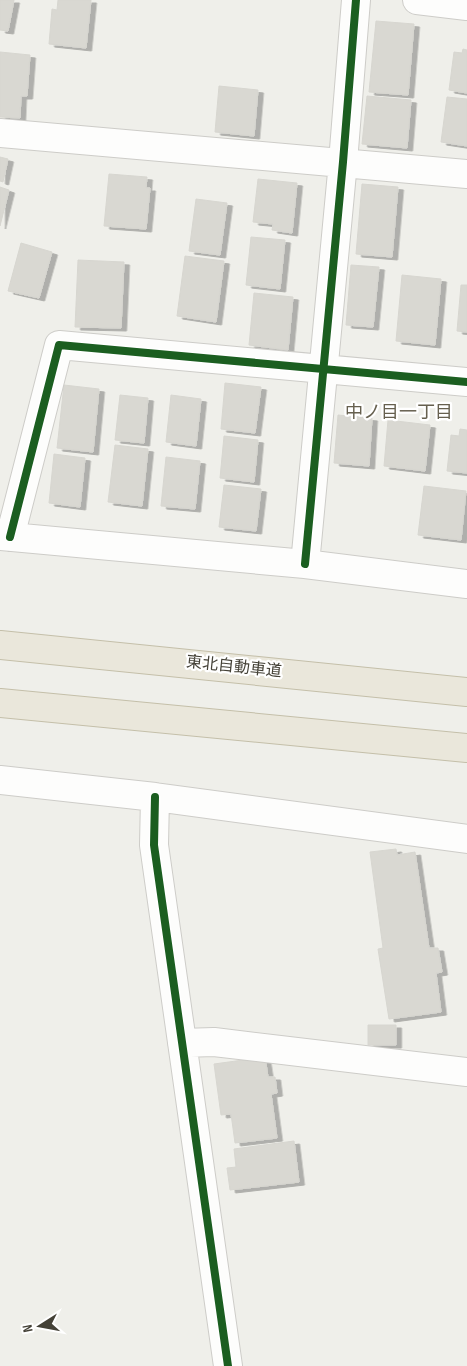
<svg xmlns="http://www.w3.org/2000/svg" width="467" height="1366" font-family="'Sofia Sans Condensed','Noto Sans JP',sans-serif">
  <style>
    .building { fill: #d9d8d2; stroke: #d7d6d0; filter: url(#shadow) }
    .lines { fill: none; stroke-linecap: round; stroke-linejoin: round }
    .street-casing { stroke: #cdccc8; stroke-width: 30 }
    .highway-casing { stroke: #c4bfa9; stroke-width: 30 }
    .street { stroke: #fdfdfc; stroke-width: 28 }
    .highway { stroke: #eae7db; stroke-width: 28 }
    .cycleway-casing { stroke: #fff; stroke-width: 11 }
    .cycleway { stroke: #1b5e20; stroke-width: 8 }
    .labels { text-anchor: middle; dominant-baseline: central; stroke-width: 4.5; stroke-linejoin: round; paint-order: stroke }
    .street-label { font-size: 16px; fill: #444137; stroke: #fff }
    .neighbourhood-label { font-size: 18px; fill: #66604f; stroke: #fff }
  </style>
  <defs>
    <filter id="shadow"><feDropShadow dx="5.5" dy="3" stdDeviation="0" flood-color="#0004"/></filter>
  </defs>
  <rect width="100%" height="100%" fill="#efefea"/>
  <!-- building -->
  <path class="building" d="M 0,0 L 14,0 L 8,31 L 0,30 Z
    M 58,0 L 91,0 L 86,48 L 49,44 L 52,9 L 57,10 Z
    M 376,21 L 414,24 L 408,95 L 369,92 Z
    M 463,49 L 467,50 L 467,93 L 449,90 L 454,52 L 462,53 Z
    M 0,52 L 30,55 L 27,96 L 21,96 L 20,118 L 0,117 Z
    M 219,86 L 258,90 L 254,136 L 215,132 Z
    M 367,96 L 411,100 L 407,148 L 362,144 Z
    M 447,97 L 467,99 L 467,146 L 441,142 Z
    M 0,157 L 8,159 L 3,182 L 0,181 Z
    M 109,174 L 147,177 L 146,188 L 150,188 L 146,229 L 104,226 Z
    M 258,179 L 297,183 L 292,233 L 272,230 L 273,224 L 253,222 Z
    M 362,184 L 398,187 L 392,257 L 356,254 Z
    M 0,187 L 9,190 L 0,226 Z
    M 196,199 L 227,203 L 220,255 L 189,251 Z
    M 251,237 L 285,240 L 280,289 L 246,285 Z
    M 21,243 L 52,252 L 39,298 L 8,291 Z
    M 185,256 L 224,261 L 216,322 L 177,316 Z
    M 78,260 L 124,262 L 121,328 L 75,327 Z
    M 351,265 L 379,267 L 373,327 L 346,325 Z
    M 402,275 L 441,279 L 435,345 L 396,341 Z
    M 461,285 L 467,285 L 467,332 L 457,331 Z
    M 254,293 L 293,297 L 288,350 L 249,345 Z
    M 225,383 L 261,387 L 255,433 L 221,429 Z
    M 64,385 L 99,389 L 93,452 L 57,448 Z
    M 120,395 L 148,398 L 144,443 L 115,440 Z
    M 171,395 L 201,399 L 196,446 L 166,442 Z
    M 338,415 L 372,418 L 369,466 L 334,463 Z
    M 388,420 L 430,425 L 425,471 L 384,466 Z
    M 460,429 L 467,430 L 467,473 L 447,471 L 451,435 L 459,436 Z
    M 224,436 L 258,440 L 254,482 L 220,478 Z
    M 115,445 L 148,449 L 142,506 L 108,502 Z
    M 54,454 L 85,458 L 80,507 L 49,503 Z
    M 166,457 L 200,461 L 195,509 L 161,506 Z
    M 224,485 L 261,489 L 256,531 L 219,527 Z
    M 424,486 L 466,491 L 461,540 L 418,535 Z
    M 396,849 L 397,855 L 415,852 L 429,948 L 438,948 L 442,972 L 436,973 L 441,1012 L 389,1019 L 378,949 L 383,948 L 370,852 Z
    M 368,1025 L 396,1025 L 396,1045 L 368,1045 Z
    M 265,1057 L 268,1077 L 275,1077 L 277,1093 L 271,1094 L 277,1138 L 235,1143 L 231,1114 L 221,1115 L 214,1064 Z
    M 294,1141 L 299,1182 L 230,1190 L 227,1168 L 236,1167 L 234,1149 Z"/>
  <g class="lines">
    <!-- street casing -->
    <g class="street-casing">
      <path id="street" d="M 417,0 L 467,6
        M 0,133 L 467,174
        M 0,536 L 305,564 L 467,584
        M 10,537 L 59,345 L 467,382
        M 305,564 L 343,162 L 356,0
        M 0,780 L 155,797 L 467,839
        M 155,797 L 154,845 L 228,1366
        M 182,1043 L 214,1042 L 467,1072"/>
    </g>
    <!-- highway casing -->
    <g class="highway-casing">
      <path id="highway" d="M 0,645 L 467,692
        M 0,703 L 467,748"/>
    </g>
    <!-- street -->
    <use href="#street" class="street"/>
    <!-- highway -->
    <use href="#highway" class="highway"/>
    <!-- cycleway casing -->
    <g class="cycleway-casing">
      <path id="cycleway" d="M 10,537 L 59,345 L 467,382
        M 305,564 L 343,162 L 356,0
        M 155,797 L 154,845 L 228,1366"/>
    </g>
    <!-- cycleway -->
    <use href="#cycleway" class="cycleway"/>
  </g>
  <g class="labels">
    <!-- street labels -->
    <g class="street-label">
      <text transform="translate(234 667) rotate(6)">東北自動車道</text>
    </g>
    <!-- neighbourhood labels -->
    <g class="neighbourhood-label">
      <text x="399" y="412">中ノ目一丁目</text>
    </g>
  </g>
  <!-- north arrow -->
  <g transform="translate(40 1326) rotate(259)" stroke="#ffffff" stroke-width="4" paint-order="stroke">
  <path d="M0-4L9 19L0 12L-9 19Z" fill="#444137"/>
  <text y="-8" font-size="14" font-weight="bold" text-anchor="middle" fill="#444137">N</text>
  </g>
</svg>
